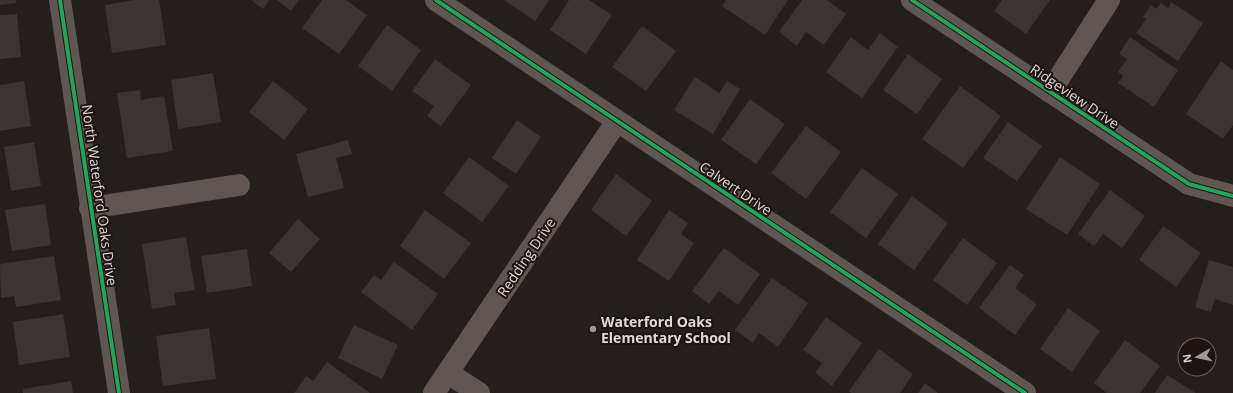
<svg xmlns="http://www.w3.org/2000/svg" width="1233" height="393" font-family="'Open Sans',sans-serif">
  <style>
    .building { fill: #3c3432 }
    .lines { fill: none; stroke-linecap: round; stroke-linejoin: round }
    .minor { stroke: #5f5552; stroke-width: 22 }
    .cycleway-casing { stroke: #1d1411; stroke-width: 6 }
    .cycleway { stroke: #20a55d; stroke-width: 4 }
    .poi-dot { fill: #9e9896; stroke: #1d1411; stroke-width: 1.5 }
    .labels { text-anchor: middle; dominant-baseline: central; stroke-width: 4; stroke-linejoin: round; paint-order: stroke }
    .street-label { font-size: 14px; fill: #e0d9d7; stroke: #1d1411 }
    .poi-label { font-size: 14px; font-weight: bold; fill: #e0d9d7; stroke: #1d1411; text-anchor: start }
  </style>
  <rect width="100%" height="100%" fill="#241e1d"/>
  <!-- building -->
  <path class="building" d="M 0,0 L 16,0 L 16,3 L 0,5 Z
    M 134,0 L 159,0 L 166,45 L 112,53 L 105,5 Z
    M 251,0 L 269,0 L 263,9 Z
    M 277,0 L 299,0 L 291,11 Z
    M 322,0 L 346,0 L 367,15 L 339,54 L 302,28 Z
    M 504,0 L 549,0 L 535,21 Z
    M 569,0 L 589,0 L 612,15 L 586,54 L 550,30 Z
    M 726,0 L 788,0 L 765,35 L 722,6 Z
    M 802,0 L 827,0 L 846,14 L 824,45 L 806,32 L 797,46 L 779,32 Z
    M 1002,0 L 1050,0 L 1026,34 L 994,11 Z
    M 1171,2 L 1203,23 L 1178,61 L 1136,33 L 1146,19 L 1143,17 L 1151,5 L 1156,9 L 1161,3 L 1168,8 Z
    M 17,14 L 21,57 L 0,59 L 0,15 Z
    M 387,25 L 421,50 L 392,91 L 358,66 Z
    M 642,26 L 676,51 L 646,91 L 612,67 Z
    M 880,33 L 898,47 L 862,98 L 826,72 L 851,37 L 868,50 Z
    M 1130,37 L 1178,70 L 1154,107 L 1118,83 L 1123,76 L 1118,72 L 1127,59 L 1119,54 Z
    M 908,54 L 942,79 L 917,114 L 883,90 Z
    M 435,59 L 471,85 L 441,126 L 427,116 L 434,106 L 412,91 Z
    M 1221,61 L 1233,70 L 1233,125 L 1223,139 L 1186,114 Z
    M 213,73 L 221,122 L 178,129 L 171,80 Z
    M 695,77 L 719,93 L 727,81 L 740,89 L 713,134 L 674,110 Z
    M 24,81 L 31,126 L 0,131 L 0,85 Z
    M 273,81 L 308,109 L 284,140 L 249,112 Z
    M 960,86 L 1001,116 L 963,168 L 922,139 Z
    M 140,90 L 141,100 L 164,96 L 173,151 L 127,158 L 117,93 Z
    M 750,99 L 785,124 L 756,164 L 721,140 Z
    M 517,120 L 541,137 L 516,174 L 492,158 Z
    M 1008,122 L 1042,146 L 1017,181 L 983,158 Z
    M 806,126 L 841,152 L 806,199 L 771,173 Z
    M 348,140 L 352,154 L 336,158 L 344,188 L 308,197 L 296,154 Z
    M 34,142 L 41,186 L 11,191 L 4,147 Z
    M 469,157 L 509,186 L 482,222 L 443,193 Z
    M 1060,157 L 1100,184 L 1067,235 L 1026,209 Z
    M 862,168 L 898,194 L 866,238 L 830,212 Z
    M 616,174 L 652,201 L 626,236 L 591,210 Z
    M 1110,190 L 1145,216 L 1122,248 L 1103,234 L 1094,246 L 1078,234 Z
    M 912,196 L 948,223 L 914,270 L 878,244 Z
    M 45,204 L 51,245 L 12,251 L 5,210 Z
    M 425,210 L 471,243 L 444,279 L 400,246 Z
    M 669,210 L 688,223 L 681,234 L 694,243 L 669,281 L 637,260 Z
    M 298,219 L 320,239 L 291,272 L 269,253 Z
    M 1163,226 L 1201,253 L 1176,287 L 1139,260 Z
    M 186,237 L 195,290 L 174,293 L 176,305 L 152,309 L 142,244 Z
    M 963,238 L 997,263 L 967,305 L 933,280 Z
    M 724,248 L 760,274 L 738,305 L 719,291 L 709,304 L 692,291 Z
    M 247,249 L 252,286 L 207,293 L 201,256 Z
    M 54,256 L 61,300 L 16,307 L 14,296 L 1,298 L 0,264 Z
    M 1209,260 L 1233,267 L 1233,305 L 1215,299 L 1211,312 L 1195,307 Z
    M 394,262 L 438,294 L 412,330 L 361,292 L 374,275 L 381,280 Z
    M 1010,265 L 1024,275 L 1015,288 L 1037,304 L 1015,335 L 979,308 Z
    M 772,278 L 808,303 L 778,347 L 759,333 L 753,343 L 735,330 Z
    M 1068,308 L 1100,331 L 1072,372 L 1040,349 Z
    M 63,314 L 70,357 L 19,365 L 13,322 Z
    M 826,317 L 862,343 L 832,386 L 815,373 L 822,363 L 803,350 Z
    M 354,325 L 398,345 L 382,379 L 338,358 Z
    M 209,328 L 216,379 L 163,386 L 156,336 Z
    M 1125,340 L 1160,366 L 1140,393 L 1107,393 L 1094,383 Z
    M 879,349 L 913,374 L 900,393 L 851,393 L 849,391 Z
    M 327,362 L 370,393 L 294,393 L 306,376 L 313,381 Z
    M 1167,375 L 1196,393 L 1155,393 Z
    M 71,381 L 73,393 L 23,393 L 23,389 Z
    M 925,383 L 938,393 L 918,393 Z"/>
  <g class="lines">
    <!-- minor -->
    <path class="minor" d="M 60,0 L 119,393
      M 436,0 L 1025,393
      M 912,0 L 1189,184 L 1233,196
      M 1050,92 L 1109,0
      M 90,208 L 239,185
      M 448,373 L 479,393
      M 434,393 L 617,121"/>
    <!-- cycleway casing -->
    <g class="cycleway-casing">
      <path id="cycleway" d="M 60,0 L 119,393
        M 436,0 L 1025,393
        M 912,0 L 1189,184 L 1233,196"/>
    </g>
    <!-- cycleway -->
    <use href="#cycleway" class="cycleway"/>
  </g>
  <!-- markers -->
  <circle class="poi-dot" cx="593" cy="329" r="4"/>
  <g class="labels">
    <!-- street labels -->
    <g class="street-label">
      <text transform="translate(1075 96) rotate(34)">Ridgeview Drive</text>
      <text transform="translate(736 188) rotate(34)">Calvert Drive</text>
      <text transform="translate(100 195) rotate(82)">North Waterford Oaks Drive</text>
      <text transform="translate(526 257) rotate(-56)">Redding Drive</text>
    </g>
    <!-- poi labels -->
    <g class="poi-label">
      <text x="601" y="321">Waterford Oaks<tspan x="601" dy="16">Elementary School</tspan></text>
    </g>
  </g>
  <!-- north arrow -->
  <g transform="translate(1197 357) rotate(261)"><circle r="19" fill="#1d1411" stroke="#6b6360"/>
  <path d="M0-3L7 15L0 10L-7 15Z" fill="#9e9896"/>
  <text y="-6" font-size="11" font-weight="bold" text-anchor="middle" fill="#e0d9d7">N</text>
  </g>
</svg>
